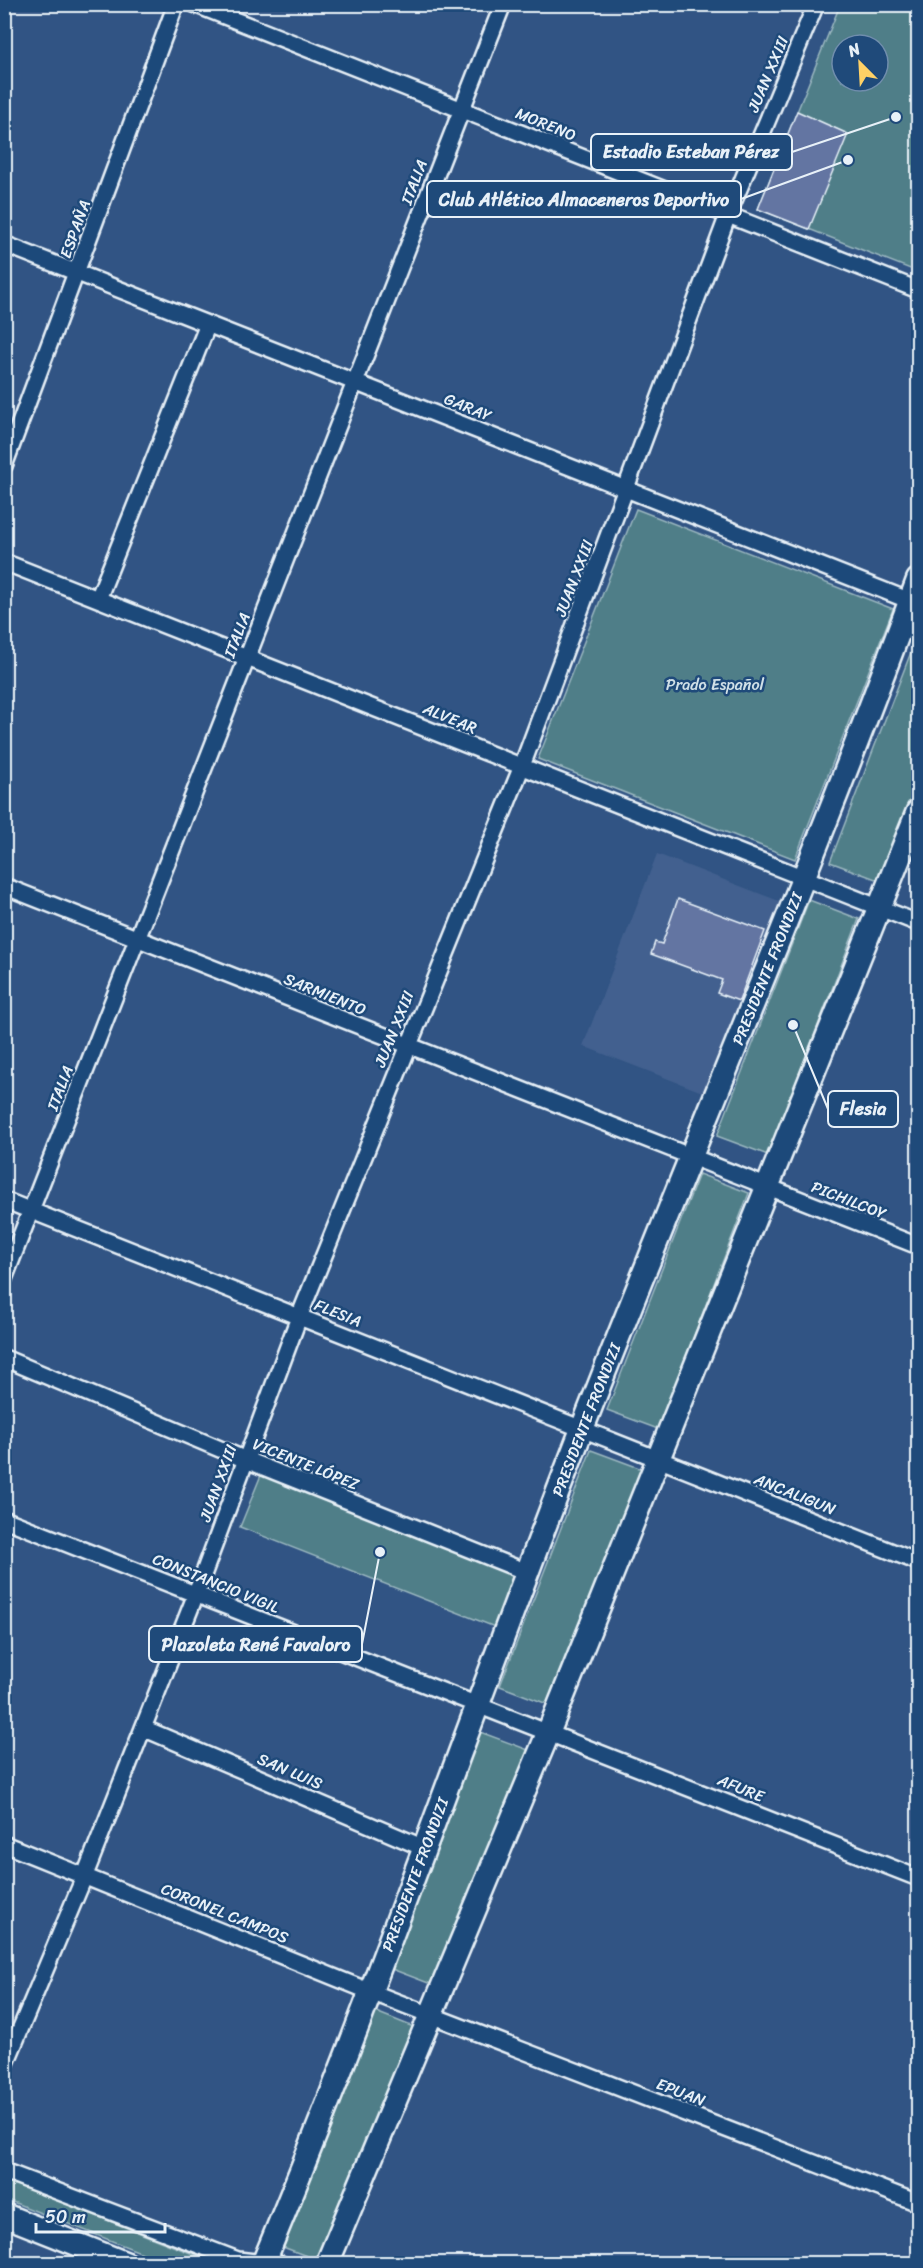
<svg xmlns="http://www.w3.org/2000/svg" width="923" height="2268" font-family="Sriracha,sans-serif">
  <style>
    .built { fill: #43618f }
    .green { fill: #4f7e88; stroke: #9cb8c0; stroke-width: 1.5; fill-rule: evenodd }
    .building { fill: #6375a2; stroke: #e8f1f8; stroke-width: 1.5 }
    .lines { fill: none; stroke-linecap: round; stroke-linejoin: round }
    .street-casing { stroke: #e8f1f8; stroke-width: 20 }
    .secondary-casing { stroke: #e8f1f8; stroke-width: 27 }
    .street { stroke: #1f4a7a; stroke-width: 15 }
    .secondary { stroke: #1f4a7a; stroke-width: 22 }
    .labels { text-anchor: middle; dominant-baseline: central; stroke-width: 5; stroke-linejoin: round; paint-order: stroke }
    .street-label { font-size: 16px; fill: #e8f1f8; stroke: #1f4a7a }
    .park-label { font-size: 16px; fill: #d1e0e7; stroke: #1f4a7a }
    .leader { fill: none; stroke: #e8f1f8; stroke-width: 2 }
    .callout-dot { fill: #e8f1f8; stroke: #1f4a7a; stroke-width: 2 }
    .callout { fill: #1f4a7a; stroke: #e8f1f8; stroke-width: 2 }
    .callout-label { font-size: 18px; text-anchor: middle; font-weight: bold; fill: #e8f1f8 }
  </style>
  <rect width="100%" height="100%" fill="#315484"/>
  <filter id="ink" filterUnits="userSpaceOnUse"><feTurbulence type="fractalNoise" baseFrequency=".0167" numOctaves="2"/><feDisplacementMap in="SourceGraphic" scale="12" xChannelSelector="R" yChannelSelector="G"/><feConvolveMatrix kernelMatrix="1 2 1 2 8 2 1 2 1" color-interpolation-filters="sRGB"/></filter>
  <g filter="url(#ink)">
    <!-- built -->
    <path class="built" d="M 657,854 L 784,903 L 705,1093 L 583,1046 Z"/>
    <!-- green -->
    <path class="green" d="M 840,5 L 918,5 L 918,272 L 758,209 ZM 842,45 L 878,45 L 878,81 L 842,81 Z
      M 636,509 L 893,609 L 795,859 L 538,759 Z
      M 918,634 L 918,783 L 881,881 L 830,862 Z
      M 809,900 L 859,919 L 768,1155 L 717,1136 Z
      M 699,1174 L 749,1193 L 658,1429 L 607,1410 Z
      M 591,1450 L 642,1469 L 550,1705 L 500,1686 Z
      M 261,1475 L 521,1577 L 500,1629 L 240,1527 Z
      M 480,1732 L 531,1751 L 439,1987 L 389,1968 Z
      M 366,2008 L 416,2028 L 325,2263 L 275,2244 Z
      M 5,2180 L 211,2261 L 205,2263 L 168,2263 L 5,2199 Z"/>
    <!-- building -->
    <path class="building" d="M 797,111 L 848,134 L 809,229 L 758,209 Z
      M 678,899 L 765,931 L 739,1001 L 717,993 L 722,980 L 651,954 L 655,942 L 662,944 Z"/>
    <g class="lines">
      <!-- street casing -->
      <g class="street-casing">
        <path id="street" d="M 194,4 L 918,290
          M 4,244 L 918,604
          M 4,466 L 176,4
          M 4,562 L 918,923
          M 98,599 L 208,324
          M 4,886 L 918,1246
          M 4,1200 L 918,1562
          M 4,1279 L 503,4
          M 4,1358 L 246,1460 L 529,1573
          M 4,1519 L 918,1878
          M 143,1728 L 424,1848
          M 4,1844 L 371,1992 L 918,2203
          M 4,2068 L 85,1875 L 196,1594 L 299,1317 L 522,766 L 728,215 L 816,4
          M 4,2171 L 238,2260 L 255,2262 L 266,2258 L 281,2264"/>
      </g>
      <!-- secondary casing -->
      <g class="secondary-casing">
        <g id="secondary">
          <path d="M 4,2215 L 127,2264"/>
          <path id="s1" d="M 263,2264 C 378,1987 475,1703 584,1424 C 694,1142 814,864 918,580"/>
          <path d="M 327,2264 L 549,1731 L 918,811"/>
        </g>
      </g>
      <!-- street -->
      <use href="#street" class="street"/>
      <!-- secondary -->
      <use href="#secondary" class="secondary"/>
    </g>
  </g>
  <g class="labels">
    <!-- street labels -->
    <g class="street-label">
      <text transform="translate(768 74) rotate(-67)">JUAN XXIII</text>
      <text transform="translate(546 124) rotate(22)">MORENO</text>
      <text transform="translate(414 182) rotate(-69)">ITALIA</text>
      <text transform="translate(75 229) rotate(-70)">ESPAÑA</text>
      <text transform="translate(468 407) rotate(22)">GARAY</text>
      <text transform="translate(574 578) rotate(-69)">JUAN XXIII</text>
      <text transform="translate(237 635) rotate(-69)">ITALIA</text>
      <text transform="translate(450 718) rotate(22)">ALVEAR</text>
      <text stroke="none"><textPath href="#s1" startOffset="1390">PRESIDENTE FRONDIZI</textPath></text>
      <text transform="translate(325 994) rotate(22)">SARMIENTO</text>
      <text transform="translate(394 1029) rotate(-68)">JUAN XXIII</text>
      <text transform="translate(60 1088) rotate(-69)">ITALIA</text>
      <text transform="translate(849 1200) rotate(21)">PICHILCOY</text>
      <text transform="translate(338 1313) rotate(22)">FLESIA</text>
      <text stroke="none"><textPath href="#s1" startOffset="904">PRESIDENTE FRONDIZI</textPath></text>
      <text transform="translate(306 1464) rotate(22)">VICENTE LÓPEZ</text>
      <text transform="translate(218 1483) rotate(-70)">JUAN XXIII</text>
      <text transform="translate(795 1494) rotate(22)">ANCALIGUN</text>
      <text transform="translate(216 1583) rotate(22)">CONSTANCIO VIGIL</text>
      <text transform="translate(290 1771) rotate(23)">SAN LUIS</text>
      <text transform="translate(741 1788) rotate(22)">AFURE</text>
      <text stroke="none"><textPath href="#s1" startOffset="418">PRESIDENTE FRONDIZI</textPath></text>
      <text transform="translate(225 1913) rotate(22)">CORONEL CAMPOS</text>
      <text transform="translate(681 2092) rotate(21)">EPUAN</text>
    </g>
    <!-- park labels -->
    <g class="park-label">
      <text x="715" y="684">Prado Español</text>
    </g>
  </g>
  <!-- callouts -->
  <path class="leader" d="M896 117L792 152M848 160L741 199M793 1025L828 1109M380 1552L362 1644"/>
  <g class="callout-dot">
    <circle cx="896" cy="117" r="6"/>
    <circle cx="848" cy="160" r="6"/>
    <circle cx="793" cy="1025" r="6"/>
    <circle cx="380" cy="1552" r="6"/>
  </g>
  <g class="callout">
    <rect x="591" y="134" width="201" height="36" rx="6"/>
    <rect x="427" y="181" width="314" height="36" rx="6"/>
    <rect x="828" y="1091" width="70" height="36" rx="6"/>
    <rect x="149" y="1626" width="213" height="36" rx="6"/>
  </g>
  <g class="callout-label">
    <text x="691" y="158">Estadio Esteban Pérez</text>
    <text x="584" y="206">Club Atlético Almaceneros Deportivo</text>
    <text x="863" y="1115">Flesia</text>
    <text x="256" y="1651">Plazoleta René Favaloro</text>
  </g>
  <!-- margin -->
  <rect width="923" height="2268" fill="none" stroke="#1f4a7a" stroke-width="24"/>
  <rect x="12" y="12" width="899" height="2244" fill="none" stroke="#e8f1f8" stroke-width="2" filter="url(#ink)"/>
  <!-- north arrow -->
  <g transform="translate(860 63) rotate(336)"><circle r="28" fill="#1f4a7a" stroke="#6f8dac" stroke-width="1.5"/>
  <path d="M0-4.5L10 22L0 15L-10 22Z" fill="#ffd166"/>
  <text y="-9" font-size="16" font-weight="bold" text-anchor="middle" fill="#e8f1f8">N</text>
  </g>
  <!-- scale -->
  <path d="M36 2223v9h129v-9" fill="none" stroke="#e8f1f8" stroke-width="3"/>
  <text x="45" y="2223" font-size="18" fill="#e8f1f8" stroke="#1f4a7a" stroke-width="4.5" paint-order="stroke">50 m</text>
</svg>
